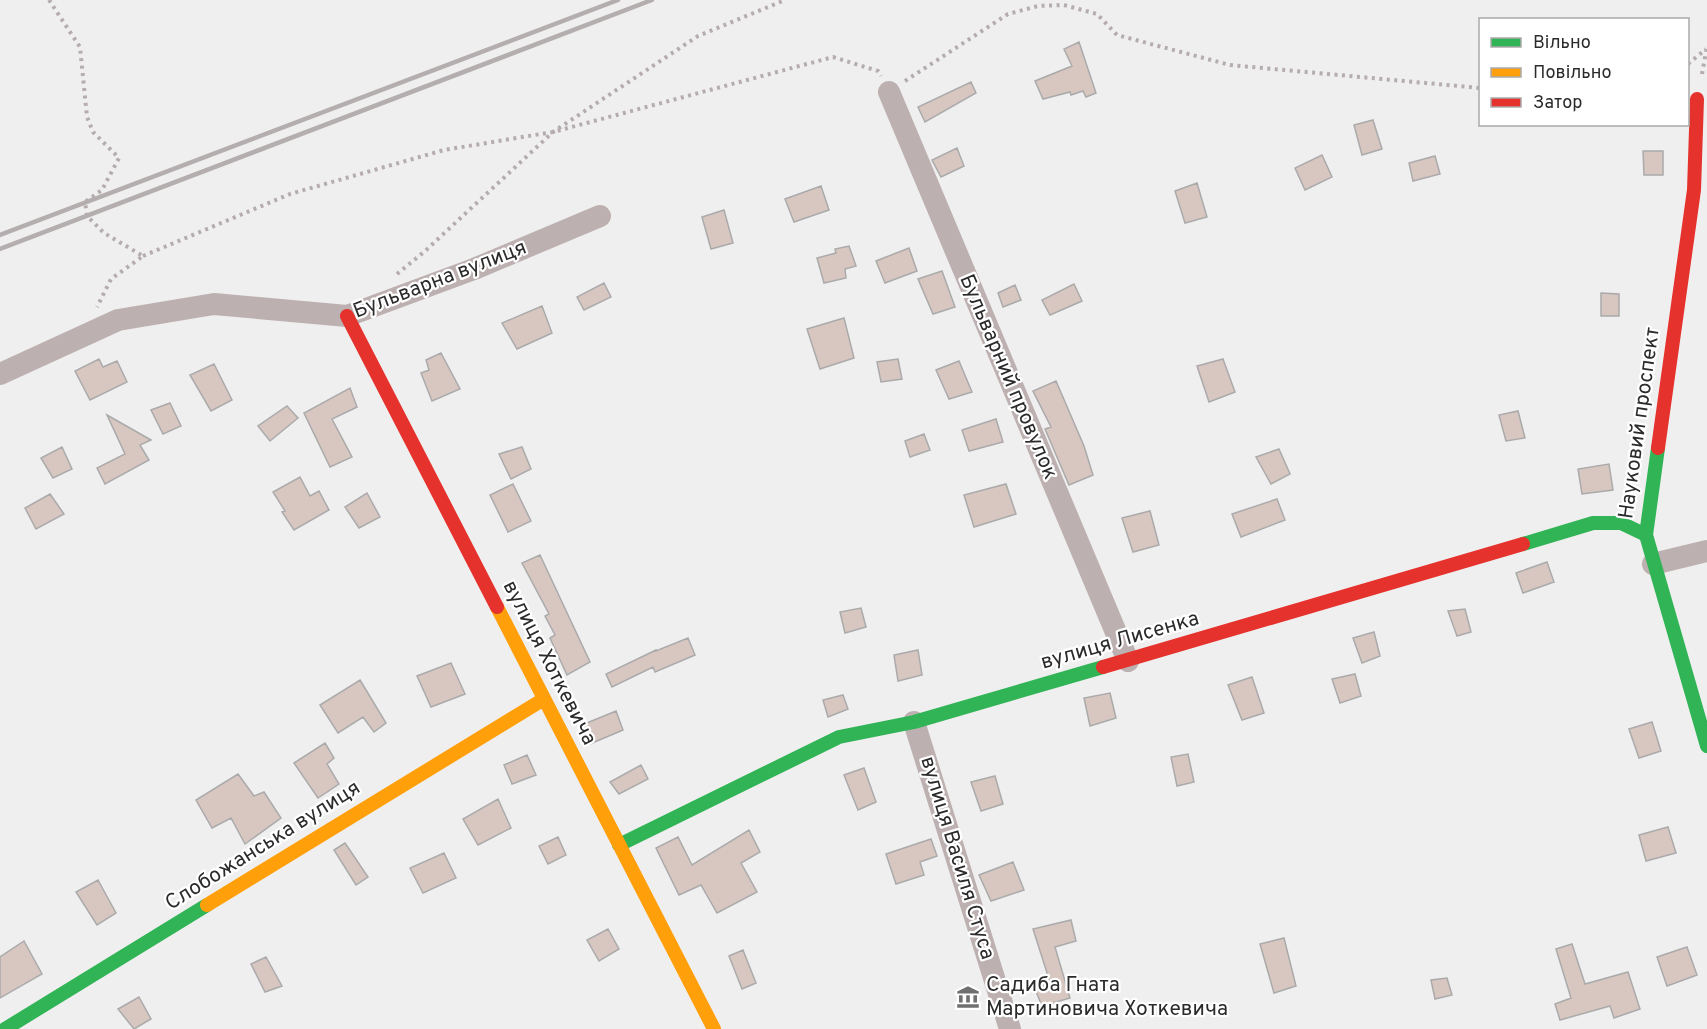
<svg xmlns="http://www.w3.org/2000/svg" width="1707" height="1029" font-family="Overpass,sans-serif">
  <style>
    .building { fill: #d7c7c0; stroke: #abaaab; stroke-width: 1.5 }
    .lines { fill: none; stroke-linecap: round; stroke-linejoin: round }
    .path { stroke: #b4acad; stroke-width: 4; stroke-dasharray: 3 4.5; stroke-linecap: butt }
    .street { stroke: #bdb0b1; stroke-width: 22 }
    .fast { stroke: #30b455; stroke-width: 14 }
    .slow { stroke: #ff9f0a; stroke-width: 14 }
    .jam { stroke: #e5322d; stroke-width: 14 }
    .rail { stroke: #b4aeaf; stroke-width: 4.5 }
    .labels { text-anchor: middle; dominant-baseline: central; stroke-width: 4.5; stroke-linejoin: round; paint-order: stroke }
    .street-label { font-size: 21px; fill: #2c2b2c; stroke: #fff }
    .poi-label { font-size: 21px; fill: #2c2b2c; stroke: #fff; text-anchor: start }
  </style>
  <rect width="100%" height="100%" fill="#f0eff0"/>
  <!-- building -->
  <path class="building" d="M 1079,42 L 1096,93 L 1086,97 L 1083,91 L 1071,95 L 1070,92 L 1043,99 L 1035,81 L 1072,66 L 1064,49 Z
    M 971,82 L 976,93 L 925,122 L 918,107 Z
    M 1373,120 L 1382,149 L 1362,155 L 1354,125 Z
    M 957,148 L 964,166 L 941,177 L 932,160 Z
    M 1643,151 L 1663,151 L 1663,175 L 1644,175 Z
    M 1322,155 L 1332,177 L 1305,190 L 1295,168 Z
    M 1435,156 L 1440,174 L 1413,181 L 1409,163 Z
    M 1197,183 L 1207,217 L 1185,223 L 1175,191 Z
    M 821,186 L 829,210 L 794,222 L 785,199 Z
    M 724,210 L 733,243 L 711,249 L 702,217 Z
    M 849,246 L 856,266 L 845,269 L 846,278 L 824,283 L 817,258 L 836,253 L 835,249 Z
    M 909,248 L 917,271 L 885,283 L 876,261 Z
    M 942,271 L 955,307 L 933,314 L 918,279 Z
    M 604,283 L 611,297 L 584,310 L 577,297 Z
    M 1074,284 L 1082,301 L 1050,315 L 1042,300 Z
    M 1015,285 L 1021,300 L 1003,307 L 998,293 Z
    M 1601,293 L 1619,294 L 1619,316 L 1601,316 Z
    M 542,306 L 552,333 L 517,349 L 502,323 Z
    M 844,318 L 854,358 L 820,369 L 807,329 Z
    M 441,353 L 460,389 L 432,401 L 421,373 L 429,370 L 426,360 Z
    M 99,359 L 103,367 L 117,361 L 127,382 L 90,400 L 75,371 Z
    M 898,359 L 902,379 L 881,382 L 877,362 Z
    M 1223,359 L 1235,392 L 1209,402 L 1197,366 Z
    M 959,361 L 972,392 L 949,399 L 936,370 Z
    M 214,364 L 232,400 L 211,411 L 190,375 Z
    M 1056,381 L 1084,446 L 1093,475 L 1069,485 L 1045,429 L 1051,427 L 1033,391 Z
    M 350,388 L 357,407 L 332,419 L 352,457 L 330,467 L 304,413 Z
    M 170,403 L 181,426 L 163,434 L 151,410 Z
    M 287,406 L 298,418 L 270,441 L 258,426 Z
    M 1518,411 L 1525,438 L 1506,441 L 1499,415 Z
    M 107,415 L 151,440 L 140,445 L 149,460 L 105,484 L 97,468 L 125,454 Z
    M 996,419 L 1003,442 L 969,451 L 962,430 Z
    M 924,434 L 930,450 L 910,457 L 905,441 Z
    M 62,447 L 72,469 L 53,478 L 41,458 Z
    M 522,447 L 531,469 L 511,479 L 499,454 Z
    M 1279,449 L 1290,474 L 1271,484 L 1256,457 Z
    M 1609,464 L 1613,490 L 1582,494 L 1578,469 Z
    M 300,477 L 310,496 L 319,491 L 329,510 L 294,530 L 282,512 L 285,511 L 273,492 Z
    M 513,484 L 531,521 L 508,532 L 490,495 Z
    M 1006,484 L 1016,514 L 974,527 L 964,495 Z
    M 367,493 L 380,517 L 359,528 L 345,507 Z
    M 50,494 L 64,514 L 36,529 L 25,508 Z
    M 1277,499 L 1285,520 L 1241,537 L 1232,514 Z
    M 1150,511 L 1159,545 L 1133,552 L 1122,518 Z
    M 540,555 L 590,662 L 567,675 L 550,638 L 555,635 L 545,616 L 549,614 L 522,563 Z
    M 1547,562 L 1554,582 L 1523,593 L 1516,573 Z
    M 861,608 L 866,627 L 845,633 L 840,612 Z
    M 1465,609 L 1471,632 L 1457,636 L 1448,611 Z
    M 1374,632 L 1380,656 L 1362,663 L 1353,638 Z
    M 688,638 L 695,655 L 655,672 L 653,667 L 612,687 L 606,674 L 656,650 L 656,651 Z
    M 918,650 L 922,675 L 898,681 L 894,655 Z
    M 451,663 L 465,694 L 431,707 L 417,676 Z
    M 1355,674 L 1361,696 L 1340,703 L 1332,679 Z
    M 1252,677 L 1264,713 L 1242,720 L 1228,685 Z
    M 360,680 L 386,723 L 374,732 L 363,717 L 338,733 L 320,705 Z
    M 1110,693 L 1116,718 L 1090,726 L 1084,698 Z
    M 843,695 L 848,709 L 828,717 L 823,700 Z
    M 616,711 L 623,730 L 590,744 L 582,725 Z
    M 1652,722 L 1661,751 L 1639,758 L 1629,729 Z
    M 325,743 L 334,758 L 327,764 L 339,784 L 318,798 L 294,763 Z
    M 1188,754 L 1194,782 L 1177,786 L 1171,757 Z
    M 527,755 L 536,775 L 512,784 L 504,765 Z
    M 641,765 L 648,779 L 619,794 L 610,782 Z
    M 864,768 L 876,802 L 858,810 L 844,775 Z
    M 238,774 L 254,796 L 264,792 L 281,818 L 245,844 L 231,818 L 212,828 L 196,800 Z
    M 995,776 L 1003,804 L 981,811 L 971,782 Z
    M 498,799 L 511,828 L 478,845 L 463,819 Z
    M 1668,827 L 1676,853 L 1646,861 L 1639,835 Z
    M 749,830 L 760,852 L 741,863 L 757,892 L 717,913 L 701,885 L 679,895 L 656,848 L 678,837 L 692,865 Z
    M 558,837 L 566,855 L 548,864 L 539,846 Z
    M 931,839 L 937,856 L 920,862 L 924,875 L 896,884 L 886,854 Z
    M 345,843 L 368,877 L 356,885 L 334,850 Z
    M 444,853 L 456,878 L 423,893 L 410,868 Z
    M 1013,862 L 1024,890 L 991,901 L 979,875 Z
    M 98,880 L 116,913 L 97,925 L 76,892 Z
    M 1071,920 L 1076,941 L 1055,947 L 1070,998 L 1042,1006 L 1033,984 L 1049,979 L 1033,929 Z
    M 608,929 L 619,949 L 599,961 L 587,940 Z
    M 1284,938 L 1296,986 L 1274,993 L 1260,944 Z
    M 24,941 L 42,974 L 0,998 L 0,957 Z
    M 1572,944 L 1585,984 L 1628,972 L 1640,1009 L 1614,1018 L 1610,1006 L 1560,1020 L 1555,1004 L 1571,998 L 1556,949 Z
    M 1687,947 L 1697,975 L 1667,986 L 1657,957 Z
    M 743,950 L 756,983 L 742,989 L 729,956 Z
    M 266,957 L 282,986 L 265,992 L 251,964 Z
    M 1447,978 L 1452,995 L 1435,999 L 1431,980 Z
    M 139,997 L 151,1019 L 134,1029 L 118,1009 Z"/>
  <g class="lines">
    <!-- path -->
    <path class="path" d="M 49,0 L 80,47 L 87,117 L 93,132 L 119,158 L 102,190 L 85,202 L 87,216 L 104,233 L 143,256 L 111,279 L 97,307
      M 1688,64 L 1706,49
      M 1702,74 L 1707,46
      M 905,81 L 1008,14 L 1038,6 L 1064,5 L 1097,14 L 1117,35 L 1230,65 L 1480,88
      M 143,256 L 290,194 L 444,150 L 553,132 L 833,57 L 878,71 L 881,76
      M 397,274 L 424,252 L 553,132 L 698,36 L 785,0"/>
    <!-- street -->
    <path class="street" d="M 889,92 L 1128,661
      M 0,374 L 118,320 L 214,304 L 347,316 L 474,269 L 600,216
      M 1653,564 L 1707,551
      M 914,722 L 1010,1029"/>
    <!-- fast -->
    <path class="fast" d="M 1658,448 L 1646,535 L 1707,746
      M 1523,544 L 1593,523 L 1621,523 L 1646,535
      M 619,845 L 839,737 L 914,722 L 1103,667
      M 5,1029 L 207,905"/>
    <!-- slow -->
    <path class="slow" d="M 497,607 L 714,1029
      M 207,905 L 544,699"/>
    <!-- jam -->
    <path class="jam" d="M 347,316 L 497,607
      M 1658,448 L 1694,190 L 1697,99
      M 1103,667 L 1523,544"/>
    <!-- rail -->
    <path class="rail" d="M 0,235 L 618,0
      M 0,249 L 652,0"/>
  </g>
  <!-- icons -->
  <defs>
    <g id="museum-bare" transform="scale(1.8)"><path d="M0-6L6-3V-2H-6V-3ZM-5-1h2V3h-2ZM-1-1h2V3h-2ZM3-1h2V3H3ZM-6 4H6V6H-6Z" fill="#717071" stroke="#fff" stroke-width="2.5" paint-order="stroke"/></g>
  </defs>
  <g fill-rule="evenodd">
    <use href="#museum-bare" x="968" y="997"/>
  </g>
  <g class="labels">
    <!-- street labels -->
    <g class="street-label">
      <text transform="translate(440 280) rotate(-21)">Бульварна вулиця</text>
      <text transform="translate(1008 377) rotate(67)">Бульварний провулок</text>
      <text transform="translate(1640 423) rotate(-82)">Науковий проспект</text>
      <text transform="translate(1120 641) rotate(-16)">вулиця Лисенка</text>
      <text transform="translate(549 663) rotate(63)">вулиця Хоткевича</text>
      <text transform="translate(263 846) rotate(-32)">Слобожанська вулиця</text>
      <text transform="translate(957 858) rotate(73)">вулиця Василя Стуса</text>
    </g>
    <!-- poi labels -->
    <g class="poi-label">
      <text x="986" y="985">Садиба Гната<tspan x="986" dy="24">Мартиновича Хоткевича</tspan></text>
    </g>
  </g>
  <!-- legend -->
  <rect x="1479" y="18" width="210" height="108" fill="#ffffff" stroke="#abaaab" stroke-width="1.5"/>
  <rect x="1491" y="38" width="30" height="9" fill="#30b455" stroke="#abaaab" stroke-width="1.5"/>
  <text x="1533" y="48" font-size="18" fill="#2c2b2c">Вільно</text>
  <rect x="1491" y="68" width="30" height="9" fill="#ff9f0a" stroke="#abaaab" stroke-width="1.5"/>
  <text x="1533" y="78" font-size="18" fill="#2c2b2c">Повільно</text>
  <rect x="1491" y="98" width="30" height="9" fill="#e5322d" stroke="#abaaab" stroke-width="1.5"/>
  <text x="1533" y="108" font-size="18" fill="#2c2b2c">Затор</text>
</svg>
